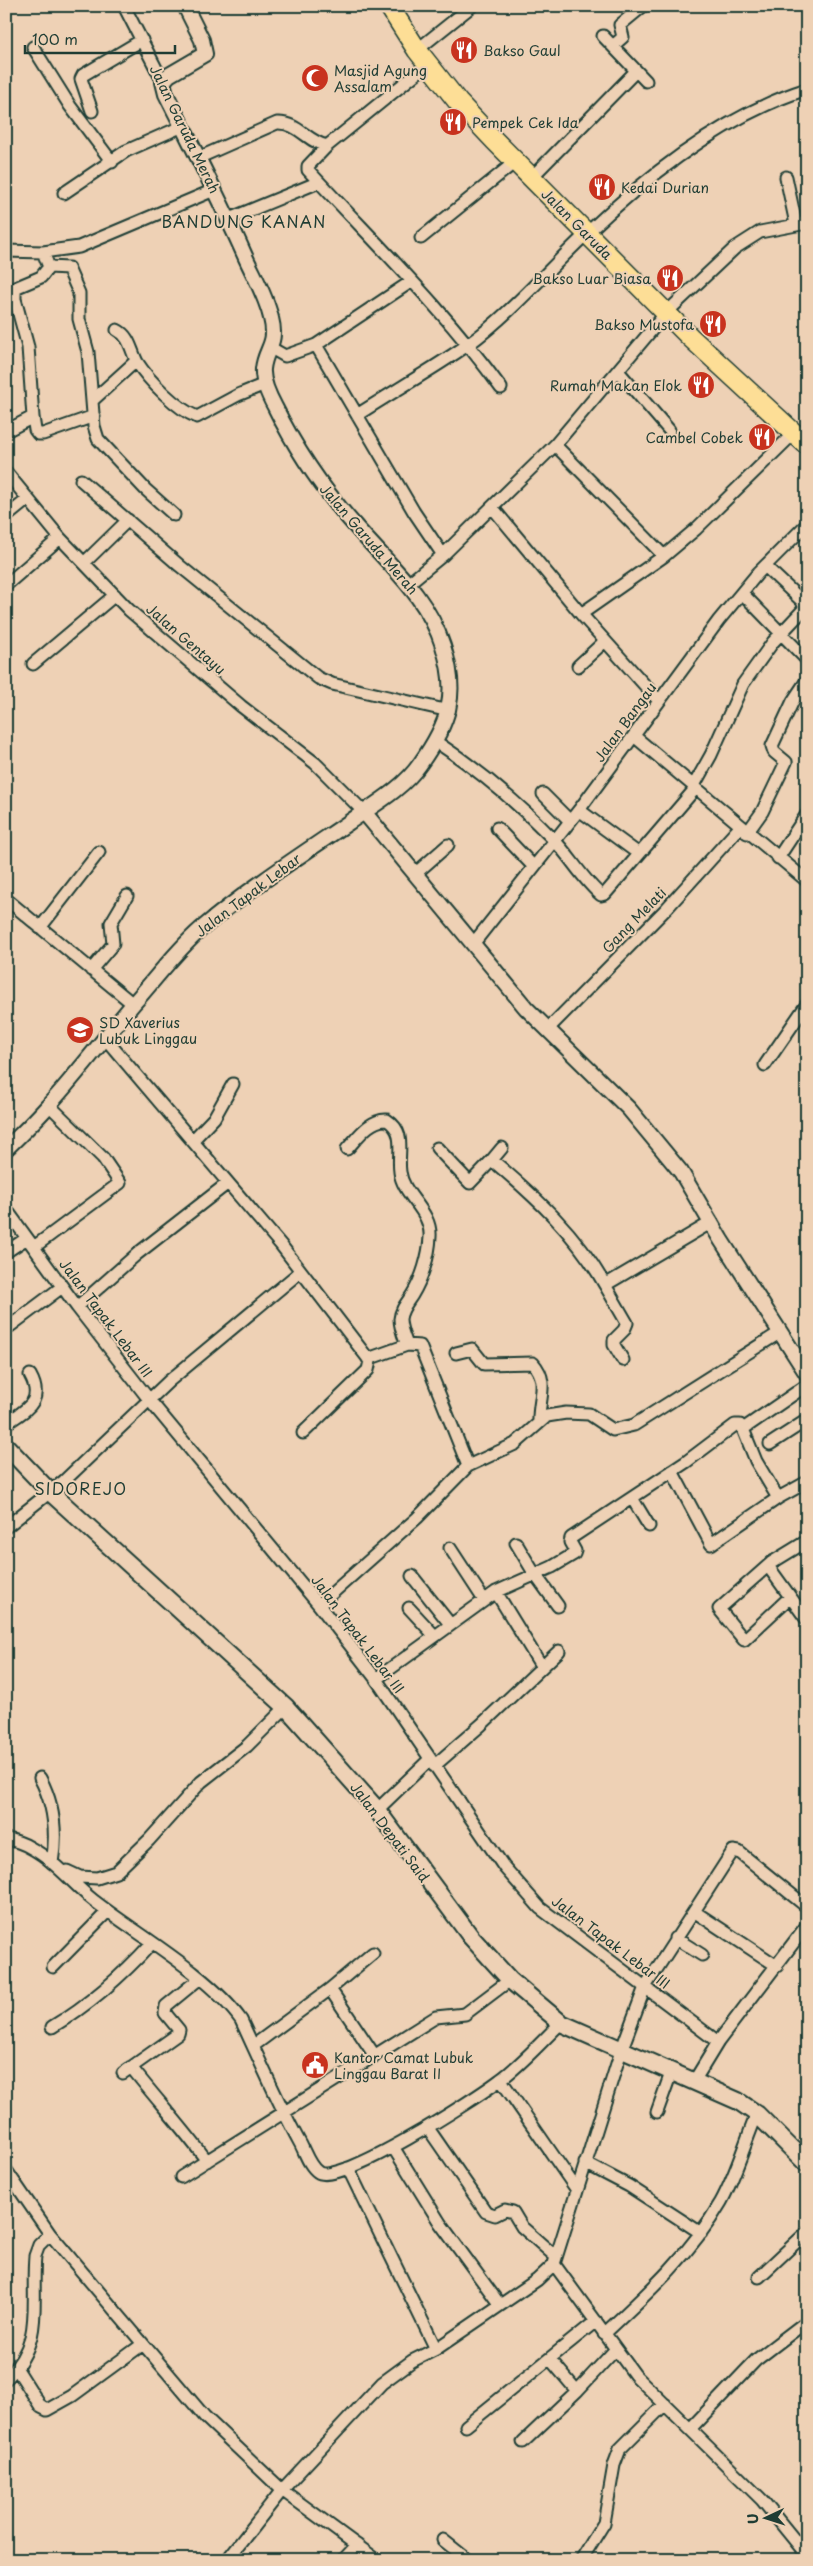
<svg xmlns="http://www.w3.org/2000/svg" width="813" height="2566" font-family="'Playpen Sans',sans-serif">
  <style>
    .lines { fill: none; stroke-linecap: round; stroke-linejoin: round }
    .minor-casing { stroke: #1f3d34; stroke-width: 15 }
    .tertiary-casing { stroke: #1f3d34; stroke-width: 18 }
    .secondary-casing { stroke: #1f3d34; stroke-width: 20 }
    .trunk-casing { stroke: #1f3d34; stroke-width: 22 }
    .minor { stroke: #eed1b5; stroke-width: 11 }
    .tertiary { stroke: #eed1b5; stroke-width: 14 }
    .secondary { stroke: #eed1b5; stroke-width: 16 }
    .trunk { stroke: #fdde96; stroke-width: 19 }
    .labels { text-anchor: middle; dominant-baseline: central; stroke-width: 4; stroke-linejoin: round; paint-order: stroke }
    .poi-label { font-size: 14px; fill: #1f3d34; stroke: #eed1b5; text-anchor: start }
    .street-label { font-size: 14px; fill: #1f3d34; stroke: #eed1b5 }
    .quarter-label { font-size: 16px; letter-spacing: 1px; fill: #1f3d34; stroke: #eed1b5 }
  </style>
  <rect width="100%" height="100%" fill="#eed1b5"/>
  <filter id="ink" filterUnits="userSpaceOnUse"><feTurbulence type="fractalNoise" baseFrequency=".02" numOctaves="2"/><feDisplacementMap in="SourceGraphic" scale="10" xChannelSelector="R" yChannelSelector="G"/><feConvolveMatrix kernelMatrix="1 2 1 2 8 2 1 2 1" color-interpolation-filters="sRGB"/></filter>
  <g filter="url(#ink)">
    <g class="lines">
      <!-- minor casing -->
      <g class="minor-casing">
        <path id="minor" d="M 124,6 L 163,82
          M 603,36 L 646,81
          M 614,45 L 623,37 L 620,25 L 643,6
          M 33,47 L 70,106 L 112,162
          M 417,50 L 472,6
          M 92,111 L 81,79 L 83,75 L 142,40
          M 327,146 L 308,166 L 308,170 C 374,242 444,309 501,388
          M 198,158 L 277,123 C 298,122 307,142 327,146 L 428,64
          M 786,177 L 796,224
          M 531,178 L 636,71
          M 64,193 L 126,151 L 183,126
          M 229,219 L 319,182
          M 421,238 L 515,162
          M 6,251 L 43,252 L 79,247 L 214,190
          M 43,252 L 49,267 L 68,268 L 79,293 L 79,319 L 88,352 L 94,426 L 98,439 L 145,489 L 174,515
          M 117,330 C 130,336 131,351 137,362 C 149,381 177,409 197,417 L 238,395 L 265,384
          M 316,345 L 414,512 L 443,555
          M 271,348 L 285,356 L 316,345 L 412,281
          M 618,371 L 669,430
          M 93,400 L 136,361
          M 357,415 C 394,391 433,369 469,344 C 511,313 547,271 585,235 C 647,176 724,115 807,89
          M 33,417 L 35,430 L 38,434 L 43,434 L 94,416
          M 6,431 L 33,417 L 28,347 L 15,299 L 15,288 L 41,277 L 49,267
          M 555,445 L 664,556
          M 6,472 L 60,538 L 129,610 L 241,706 L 315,763 L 364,812
          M 81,480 L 180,566 L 318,678 L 332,684 L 449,711
          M 492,507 L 581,614 L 659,701
          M 6,517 L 28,499
          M 84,563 L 128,520
          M 409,583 L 443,555 L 555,445 L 666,313 L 735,248 L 760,232 L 807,223
          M 6,585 L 60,538
          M 742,593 L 807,660
          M 581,614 L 664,556 L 696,529 L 794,433
          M 33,664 L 115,595
          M 578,666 L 605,641
          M 634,736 L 807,881
          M 435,741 C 479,770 516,801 553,839 C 570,856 583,880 601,895 L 605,894 L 695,789
          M 693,787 L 711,755 L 743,684 L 773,642 L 805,608 L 802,601 L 765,566
          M 543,794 L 570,821
          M 579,810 L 639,854
          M 497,828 L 534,867
          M 747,833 L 762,812 L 786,762 L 774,752 L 772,746 L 793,701 L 807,680
          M 778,858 L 807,814
          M 415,874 L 448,845
          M 6,899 L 133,1004
          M 40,928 L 99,852
          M 473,944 L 579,810 L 719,620 L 758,573 L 807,524
          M 91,970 L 113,944 L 111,923 L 127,896
          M 547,1030 L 667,908 L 740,827
          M 104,1037 L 281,1245 L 370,1361 L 368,1370 L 303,1433
          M 765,1065 L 807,1004
          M 193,1140 L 214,1118 L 233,1084
          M 437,1148 L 470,1183 L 492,1160 C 536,1197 577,1235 605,1285 L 712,1222
          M 347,1149 C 358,1137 370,1119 387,1120 C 407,1133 397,1152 400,1172 C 403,1196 432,1211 430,1237 C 429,1256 422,1279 412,1295 C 407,1303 401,1309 400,1319 C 400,1328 404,1337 407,1345
          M 492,1160 L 502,1148
          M 6,1209 L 77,1307 L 151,1402 L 319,1605 L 376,1679 L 504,1867 L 540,1908 L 718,2042
          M 34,1247 L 120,1183 L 103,1158 L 49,1105
          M 6,1252 L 27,1238
          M 605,1285 L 627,1323 L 624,1330 L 614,1340 L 614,1345 L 623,1360
          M 77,1307 L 137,1254 L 228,1183
          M 6,1329 L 62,1287
          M 456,1353 L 472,1349 L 484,1364 L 533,1363 C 550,1382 538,1399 539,1422
          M 368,1359 L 407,1345 L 420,1346 L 468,1466
          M 6,1424 C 26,1409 45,1402 30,1375
          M 743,1429 L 807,1385
          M 770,1444 L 807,1420
          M 672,1471 L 711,1544 L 778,1498
          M 632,1498 L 649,1526
          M 6,1527 L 64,1481 L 169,1381 L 300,1272
          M 516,1543 L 534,1573 L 558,1606
          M 450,1548 L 484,1600
          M 768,1566 L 807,1620
          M 412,1576 L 450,1624
          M 496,1592 L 542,1667
          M 790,1597 L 744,1640 L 719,1609 L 771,1563 L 807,1541
          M 319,1605 L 417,1518 L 468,1466 L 515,1444 L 547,1416 L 566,1413 L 589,1414 L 613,1430 L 634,1425 L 779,1333
          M 409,1608 L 434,1635
          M 376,1679 L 496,1592 L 552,1567 L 574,1554 L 575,1551 L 570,1542 L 571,1538 L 686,1462 L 735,1425 L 740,1425 L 743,1429 L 756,1461 L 778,1498 L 807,1482
          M 434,1766 L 481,1725 L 559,1651
          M 40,1778 C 54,1804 57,1834 52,1863
          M 377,1810 L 430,1759
          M 6,1839 C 14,1840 25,1844 31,1848 C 55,1861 72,1883 93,1900 C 138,1935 209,1975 241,2020 C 260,2061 278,2103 300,2143 C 305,2152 309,2166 318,2172 C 338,2188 478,2097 500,2080 C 522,2064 541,2042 561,2023
          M 67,1871 L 80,1877 L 97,1878 L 116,1872 L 149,1840 L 201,1782 L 247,1746 L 286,1707
          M 695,1912 L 777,1966
          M 675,1938 L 702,1955
          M 53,1967 L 108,1911
          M 330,1989 L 375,2056
          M 52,2027 C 90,2004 122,1976 152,1943
          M 253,2046 L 330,1989 L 373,1953
          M 131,2067 C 156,2099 183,2128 207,2161
          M 123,2073 L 178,2034 L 179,2030 L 165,2013 L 166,2006 L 199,1979
          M 501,2080 L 577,2190
          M 693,2083 L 718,2042 L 807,1925
          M 657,2112 L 671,2073
          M 428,2128 L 486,2212 L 495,2215 L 505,2210 L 513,2212 L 522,2227 L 556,2257
          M 393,2147 L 440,2223 L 500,2305
          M 585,2163 L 629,2186 L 701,2233
          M 348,2168 L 436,2349
          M 6,2170 L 50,2234 L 205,2417 L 282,2490 L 377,2560
          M 181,2177 L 436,2017 L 465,2014 L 510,1980
          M 554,2264 L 635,2375 L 762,2500 L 801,2548
          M 759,2277 L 807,2232
          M 604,2334 C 647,2294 691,2254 721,2202 C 736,2175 745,2142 757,2114
          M 550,2359 L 577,2391
          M 17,2369 L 41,2407 L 47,2410 L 72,2396 L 143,2344
          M 6,2379 C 45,2341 31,2304 35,2256 L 39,2245 L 50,2234
          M 466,2426 L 596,2321
          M 691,2428 L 756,2360 L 807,2321
          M 523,2442 L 577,2391 L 616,2349
          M 443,2540 L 468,2560
          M 227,2560 L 282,2490 L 382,2383 L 412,2361 L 436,2349 L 537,2280 L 554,2264 L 621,2051 L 645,1987 L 733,1851 L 739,1852 L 807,1907
          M 343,2560 L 357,2545
          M 581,2560 L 604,2523 L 614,2465 L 620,2449 L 665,2404"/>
      </g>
      <!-- tertiary casing -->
      <g class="tertiary-casing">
        <path id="tertiary" d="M 364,812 L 526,1008 L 629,1109 L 681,1172 L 721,1240 L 807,1374
          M 6,1149 C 20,1135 35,1121 48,1106 C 78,1073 105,1037 134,1003 C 156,978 176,951 201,929 C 247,890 298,857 348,823 C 372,806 403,789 420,764 C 449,723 459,695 443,646 C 427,596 390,566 357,528 C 324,491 297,452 275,407 C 269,396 262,382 263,369 C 265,348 278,345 271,318 C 266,296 254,276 245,256 C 221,201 193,148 166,94 L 163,82 L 169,75 L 205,54 L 202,40 L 185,6"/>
      </g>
      <!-- secondary casing -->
      <g class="secondary-casing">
        <path id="secondary" d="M 6,1446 L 50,1492 L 286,1707 L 374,1806 L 471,1937 L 510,1980 L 561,2023 L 738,2101 L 757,2114 L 807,2164"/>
      </g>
      <!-- trunk casing -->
      <g class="trunk-casing">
        <path id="trunk" d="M 389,6 L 417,50 L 458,102 L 494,140 L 690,337 L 807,445"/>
      </g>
      <!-- minor -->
      <use href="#minor" class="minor"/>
      <!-- tertiary -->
      <use href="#tertiary" class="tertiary"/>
      <!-- secondary -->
      <use href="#secondary" class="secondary"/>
      <!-- trunk -->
      <use href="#trunk" class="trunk"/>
    </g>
  </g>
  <!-- icons -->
  <defs>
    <g id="restaurant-disc" transform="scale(1.4375)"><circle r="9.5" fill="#c8321e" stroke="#eed1b5"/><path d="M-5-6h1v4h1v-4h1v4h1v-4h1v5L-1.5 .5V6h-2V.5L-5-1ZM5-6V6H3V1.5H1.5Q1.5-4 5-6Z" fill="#fff"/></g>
    <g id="mosque-disc" transform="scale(1.4375)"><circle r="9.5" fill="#c8321e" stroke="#eed1b5"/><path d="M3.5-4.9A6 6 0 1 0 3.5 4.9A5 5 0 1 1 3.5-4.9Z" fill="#fff"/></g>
    <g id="school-disc" transform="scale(1.4375)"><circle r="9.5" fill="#c8321e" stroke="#eed1b5"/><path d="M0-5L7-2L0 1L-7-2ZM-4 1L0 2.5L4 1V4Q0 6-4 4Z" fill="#fff"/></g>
    <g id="civic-disc" transform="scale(1.4375)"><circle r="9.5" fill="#c8321e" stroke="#eed1b5"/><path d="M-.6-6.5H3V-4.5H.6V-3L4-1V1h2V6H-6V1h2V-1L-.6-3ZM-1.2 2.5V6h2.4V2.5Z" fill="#fff"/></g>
  </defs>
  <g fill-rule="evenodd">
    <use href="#restaurant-disc" x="464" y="50"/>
    <use href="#mosque-disc" x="315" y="78"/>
    <use href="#restaurant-disc" x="453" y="122"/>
    <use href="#restaurant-disc" x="602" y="187"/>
    <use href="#restaurant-disc" x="670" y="278"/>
    <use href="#restaurant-disc" x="713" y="324"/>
    <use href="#restaurant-disc" x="701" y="385"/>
    <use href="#restaurant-disc" x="762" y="437"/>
    <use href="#school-disc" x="80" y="1030"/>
    <use href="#civic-disc" x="315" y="2065"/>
  </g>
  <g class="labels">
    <!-- poi labels -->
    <g class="poi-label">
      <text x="483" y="50">Bakso Gaul</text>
      <text x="334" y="70">Masjid Agung<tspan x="334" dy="16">Assalam</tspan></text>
      <text x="472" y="122">Pempek Cek Ida</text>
      <text x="621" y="187">Kedai Durian</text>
      <text x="651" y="278" text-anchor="end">Bakso Luar Biasa</text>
      <text x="694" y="324" text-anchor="end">Bakso Mustofa</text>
      <text x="682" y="385" text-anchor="end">Rumah Makan Elok</text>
      <text x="743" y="437" text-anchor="end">Cambel Cobek</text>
      <text x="99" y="1022">SD Xaverius<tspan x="99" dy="16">Lubuk Linggau</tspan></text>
      <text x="334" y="2057">Kantor Camat Lubuk<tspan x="334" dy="16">Linggau Barat II</tspan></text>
    </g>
    <!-- street labels -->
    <g class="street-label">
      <text transform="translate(185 129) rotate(64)">Jalan Garuda Merah</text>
      <text transform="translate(577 224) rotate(45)">Jalan Garuda</text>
      <text transform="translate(369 539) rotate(49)">Jalan Garuda Merah</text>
      <text transform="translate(186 639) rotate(41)">Jalan Gentayu</text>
      <text transform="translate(625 722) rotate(-54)">Jalan Bangau</text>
      <text transform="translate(248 895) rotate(-37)">Jalan Tapak Lebar</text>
      <text transform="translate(634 920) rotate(-46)">Gang Melati</text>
      <text transform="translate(106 1318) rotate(53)">Jalan Tapak Lebar III</text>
      <text transform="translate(358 1634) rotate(53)">Jalan Tapak Lebar III</text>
      <text transform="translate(390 1832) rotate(53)">Jalan Depati Said</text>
      <text transform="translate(611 1942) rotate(37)">Jalan Tapak Lebar III</text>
    </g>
    <!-- quarter labels -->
    <g class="quarter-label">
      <text x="244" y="221">BANDUNG KANAN</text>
      <text x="81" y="1488">SIDOREJO</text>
    </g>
  </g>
  <!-- margin -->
  <rect width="813" height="2566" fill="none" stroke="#eed1b5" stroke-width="25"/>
  <rect x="12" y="12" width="788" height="2541" fill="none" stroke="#1f3d34" stroke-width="2" filter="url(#ink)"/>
  <!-- north arrow -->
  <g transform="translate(766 2518) rotate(266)" stroke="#eed1b5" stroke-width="4" paint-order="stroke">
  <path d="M0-4L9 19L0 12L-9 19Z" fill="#1f3d34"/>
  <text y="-8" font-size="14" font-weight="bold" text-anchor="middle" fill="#1f3d34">U</text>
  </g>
  <!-- scale -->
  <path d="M25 45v8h150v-8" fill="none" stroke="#1f3d34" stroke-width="2.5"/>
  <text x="32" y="45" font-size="15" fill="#1f3d34" stroke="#eed1b5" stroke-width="4" paint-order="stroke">100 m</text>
</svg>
